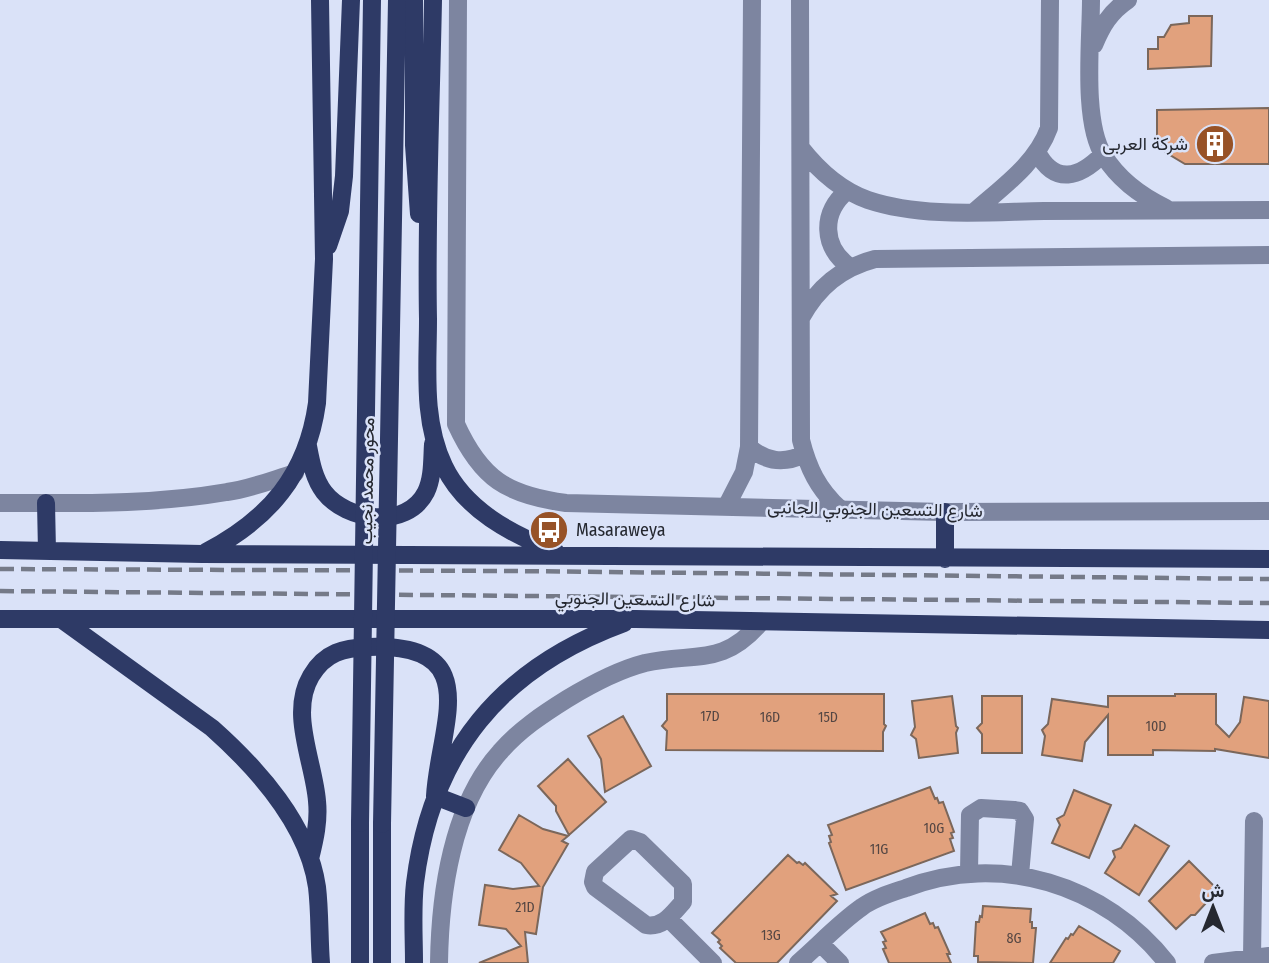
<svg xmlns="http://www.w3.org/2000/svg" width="1269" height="963" font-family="'Fira Sans Condensed',Vazirmatn,sans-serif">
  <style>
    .building { fill: #e1a17d; stroke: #7b675b; stroke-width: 2 }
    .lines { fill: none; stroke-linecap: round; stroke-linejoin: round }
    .minor { stroke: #7d85a0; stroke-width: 18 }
    .major { stroke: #2e3a66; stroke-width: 18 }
    .rail { stroke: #757a88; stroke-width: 4.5; stroke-dasharray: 14 7; stroke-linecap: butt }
    .major-bridge { stroke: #2e3a66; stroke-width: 18 }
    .labels { text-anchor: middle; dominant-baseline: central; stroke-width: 5; stroke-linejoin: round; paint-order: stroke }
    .number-label { font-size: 14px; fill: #544643 }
    .poi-label { font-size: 18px; fill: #252830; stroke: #dae2f8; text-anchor: end }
    .street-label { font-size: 18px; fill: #252830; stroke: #dae2f8 }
  </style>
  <rect width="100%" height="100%" fill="#dae2f8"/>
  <!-- building -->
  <path class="building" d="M 1189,16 L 1212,16 L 1211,66 L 1148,69 L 1148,49 L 1158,49 L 1158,37 L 1164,37 L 1171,25 L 1189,23 Z
    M 1269,108 L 1269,164 L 1185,164 L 1165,152 L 1157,135 L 1157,110 Z
    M 667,694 L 884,694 L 884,724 L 886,726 L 883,732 L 883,751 L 666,750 L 667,731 L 662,726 L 667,720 Z
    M 1175,694 L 1216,694 L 1216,724 L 1229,737 L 1240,722 L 1244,697 L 1269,701 L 1269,758 L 1215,749 L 1215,751 L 1153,750 L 1153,755 L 1108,755 L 1108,715 L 1085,742 L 1082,761 L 1042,755 L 1045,736 L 1042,730 L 1048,724 L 1052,699 L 1108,707 L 1108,696 L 1175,696 Z
    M 952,696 L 956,726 L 958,728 L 956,733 L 958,753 L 919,758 L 916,739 L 911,735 L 915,727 L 912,701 Z
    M 982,696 L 1022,696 L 1022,753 L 982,753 L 982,734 L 977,728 L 982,723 Z
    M 623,716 L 651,766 L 605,792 L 601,759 L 588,736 Z
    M 568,759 L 606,802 L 569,835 L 556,811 L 556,806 L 538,786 Z
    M 930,787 L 935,799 L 937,798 L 939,803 L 943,802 L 954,832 L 951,833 L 953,838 L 950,839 L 954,851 L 846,890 L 829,843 L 831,842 L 829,836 L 832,835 L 828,825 Z
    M 1074,790 L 1111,805 L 1089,858 L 1052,843 L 1060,825 L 1057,819 L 1064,815 Z
    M 519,815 L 543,829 L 568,836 L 562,841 L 568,844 L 543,887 L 536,934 L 525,932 L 528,963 L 479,963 L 521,946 L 506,929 L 479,925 L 485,885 L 513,889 L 539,886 L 521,863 L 499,850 Z
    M 1135,825 L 1169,846 L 1139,895 L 1105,873 L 1115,857 L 1113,851 L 1121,848 Z
    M 788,855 L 797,863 L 799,862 L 803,865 L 805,863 L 837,894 L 831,896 L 837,901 L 777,963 L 736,963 L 720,948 L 722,946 L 718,942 L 720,940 L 712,933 Z
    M 1189,861 L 1218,890 L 1195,915 L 1191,915 L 1176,929 L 1149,901 Z
    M 983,906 L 1031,909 L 1030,922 L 1032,922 L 1032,928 L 1036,928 L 1033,963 L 978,962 L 978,956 L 974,956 L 976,922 L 979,922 L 980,916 L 982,917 Z
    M 925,913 L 930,924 L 933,923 L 935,928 L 938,927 L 950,954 L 947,954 L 951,963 L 889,963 L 883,949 L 886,948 L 883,942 L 886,941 L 881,932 Z
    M 1079,926 L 1120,951 L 1113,963 L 1050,963 L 1066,938 L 1068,939 L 1071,934 L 1073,935 Z"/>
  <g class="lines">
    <!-- minor -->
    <path class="minor" d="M 458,0 L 456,424 C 481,479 507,495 566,503 L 945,512 L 1269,511
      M 800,0 L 801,440 C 808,468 818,489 840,509
      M 1091,0 C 1091,40 1082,123 1104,156 C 1119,180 1141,196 1166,208
      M 1094,45 C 1102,26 1110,12 1128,0
      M 801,148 C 819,171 840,190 868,200 C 922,218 987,212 1044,211 C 1119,210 1194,210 1269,210
      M 1037,152 C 1055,186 1080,177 1102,155
      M 847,191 C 821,213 822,247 850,267
      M 974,212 C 1002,187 1036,164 1049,128 L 1050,0
      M 801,318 C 818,287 841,268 875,259 L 1269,255
      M 749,447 C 766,462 784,464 805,454
      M 0,503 C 76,503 152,505 227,492 C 250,489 272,480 295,473
      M 726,507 L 744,472 L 749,447 L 752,0
      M 631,839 L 640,842 L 683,884 L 683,902 C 672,914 663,928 646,925 L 595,887 L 593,882 L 595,872 Z
      M 969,872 L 970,815 L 981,808 L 1014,810 L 1020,811 L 1025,819 L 1020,875
      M 668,918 L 713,963
      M 820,943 L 840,963
      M 1252,957 L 1254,821
      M 439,963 C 440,894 452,805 500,752 C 519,730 543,714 567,699 C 590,685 618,670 645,663 C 695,652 723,667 761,622
      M 798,963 C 819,945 839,923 862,907 C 874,898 891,893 906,888 C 1000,852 1105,884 1167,963
      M 1213,963 L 1269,956"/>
    <!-- major -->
    <path class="major" d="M 414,0 L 414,145 L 419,214
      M 433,0 C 431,106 426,213 428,319 C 428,368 422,420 444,466 C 465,510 511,534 555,551
      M 328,246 L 340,211 L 344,176 L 351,0
      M 308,446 C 311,462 314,479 324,492 C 346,521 407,530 426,492 C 433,478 432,459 433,444
      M 46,503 L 47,551
      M 0,550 L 202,554 L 1269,559
      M 206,552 C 269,519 307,475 317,403 L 324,259 L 320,0
      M 945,559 L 945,512
      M 0,619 L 636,619 L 1269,630
      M 61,619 L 212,728 C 258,769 308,824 317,887 C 320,912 319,938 321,963
      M 435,796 L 466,808
      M 360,823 L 360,963
      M 382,824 L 382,963
      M 310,859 C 315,839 319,821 317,801 C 314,762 289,713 311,676 C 325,652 344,648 369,647 C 487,643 439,725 435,796
      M 414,963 C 414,937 412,909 415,883 C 431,752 501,668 624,623"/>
    <!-- rail -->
    <path class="rail" d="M 0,569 L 512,571 L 1269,579
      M 0,591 L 1269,603"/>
    <!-- major-bridge -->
    <path class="major-bridge" d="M 360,823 L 372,0
      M 382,824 L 397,0"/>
  </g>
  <!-- icons -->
  <defs>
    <g id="building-disc" transform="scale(2.0125)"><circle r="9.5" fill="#975227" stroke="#dae2f8"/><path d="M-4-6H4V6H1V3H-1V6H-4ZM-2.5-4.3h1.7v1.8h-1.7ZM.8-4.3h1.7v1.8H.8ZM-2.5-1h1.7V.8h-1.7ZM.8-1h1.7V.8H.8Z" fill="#fff"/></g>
    <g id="bus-disc" transform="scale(2.0125)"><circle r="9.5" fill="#975227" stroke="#dae2f8"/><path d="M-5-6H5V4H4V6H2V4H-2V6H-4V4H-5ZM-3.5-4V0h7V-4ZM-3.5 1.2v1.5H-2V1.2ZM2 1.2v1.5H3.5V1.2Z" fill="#fff"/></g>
  </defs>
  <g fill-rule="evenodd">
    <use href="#building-disc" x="1215" y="144"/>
    <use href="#bus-disc" x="549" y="530"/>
  </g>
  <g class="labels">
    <!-- number labels -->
    <g class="number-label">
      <text x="710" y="716">17D</text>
      <text x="770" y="717">16D</text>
      <text x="828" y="717">15D</text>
      <text x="1156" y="726">10D</text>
      <text x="934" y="828">10G</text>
      <text x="879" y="849">11G</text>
      <text x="525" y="907">21D</text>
      <text x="771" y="935">13G</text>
      <text x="1014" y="938">8G</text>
    </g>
    <!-- poi labels -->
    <g class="poi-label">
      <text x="1188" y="144">شركة العربى</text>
      <text x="576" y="530" text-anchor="start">Masaraweya</text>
    </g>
    <!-- street labels -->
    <g class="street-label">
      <text transform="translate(367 481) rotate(-89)">محور محمد نجيب</text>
      <text transform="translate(875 509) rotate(1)">شارع التسعين الجنوبي الجانبى</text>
      <text transform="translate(635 599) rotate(1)">شارع التسعين الجنوبي</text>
    </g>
  </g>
  <!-- north arrow -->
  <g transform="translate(1213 907)" stroke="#dae2f8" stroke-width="5" paint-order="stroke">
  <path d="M0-5L12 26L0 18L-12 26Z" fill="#252830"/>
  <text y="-10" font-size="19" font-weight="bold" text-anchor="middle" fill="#252830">ش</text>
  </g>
</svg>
